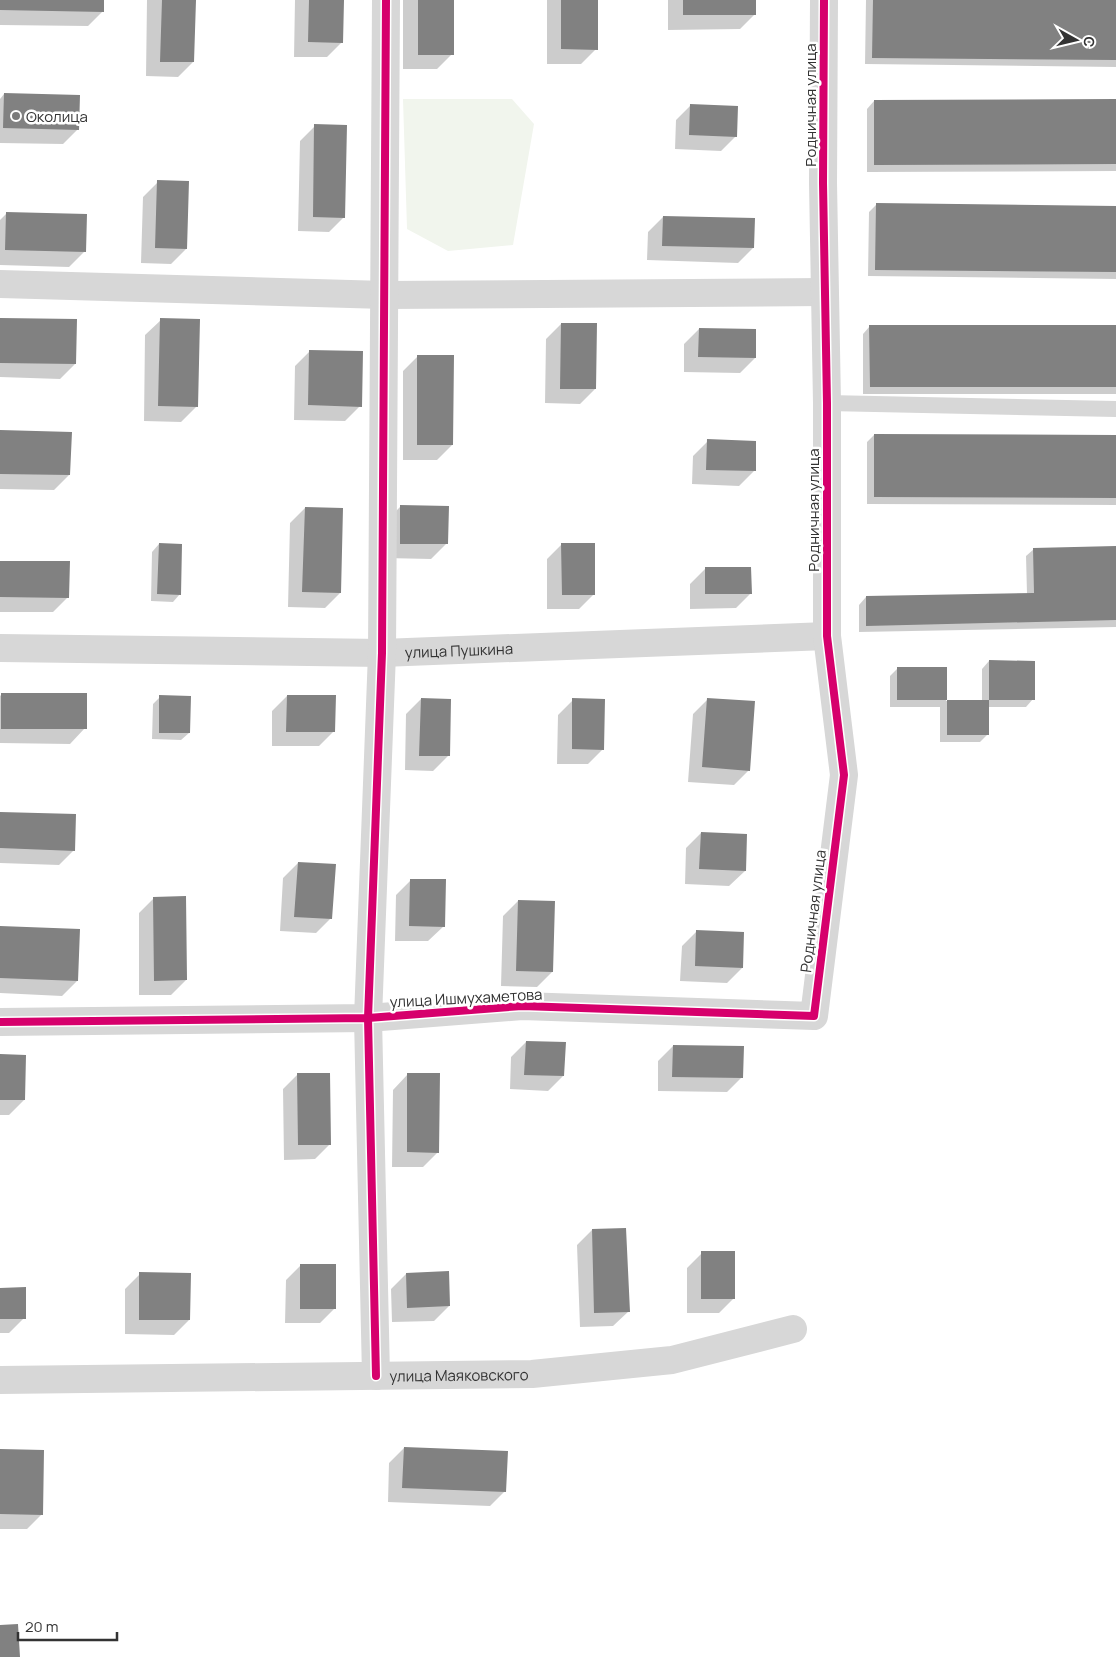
<svg xmlns="http://www.w3.org/2000/svg" width="1116" height="1657" font-family="Manrope,sans-serif">
  <style>
    .green { fill: #f1f5ed }
    .shadow { fill: #0003 }
    .building { fill: #818181 }
    .lines { fill: none; stroke-linecap: round; stroke-linejoin: round }
    .lane { stroke: #d7d7d7; stroke-width: 16 }
    .street { stroke: #d7d7d7; stroke-width: 28 }
    .cycleway-casing { stroke: #fff; stroke-width: 11 }
    .cycleway { stroke: #d6006c; stroke-width: 8 }
    .poi-dot { fill: #7a7a7a; stroke: #fff; stroke-width: 2 }
    .labels { text-anchor: middle; dominant-baseline: central; stroke-width: 5; stroke-linejoin: round; paint-order: stroke }
    .street-label { font-size: 15px; fill: #333; stroke: #fff }
    .poi-label { font-size: 15px; fill: #333; stroke: #fff; text-anchor: start }
  </style>
  <rect width="100%" height="100%" fill="#fff"/>
  <!-- green -->
  <path class="green" d="M 403,99 L 512,99 L 534,124 L 513,245 L 448,251 L 407,229 Z"/>
  <!-- shadow -->
  <path class="shadow" d="M 0,0 L 103,0 L 103,11 L 88,26 L 0,25 Z
    M 147,0 L 194,0 L 193,62 L 178,77 L 146,76 Z
    M 295,0 L 343,0 L 342,42 L 327,57 L 294,57 Z
    M 403,0 L 453,0 L 452,54 L 437,69 L 403,69 Z
    M 547,0 L 596,0 L 596,49 L 581,64 L 547,64 Z
    M 668,0 L 755,0 L 755,14 L 740,29 L 668,30 Z
    M 866,0 L 1116,0 L 1116,67 L 865,64 Z
    M 4,94 L 78,129 L 63,144 L 0,143 L 0,99 Z
    M 874,101 L 1116,101 L 1116,171 L 867,172 L 867,109 Z
    M 691,105 L 736,136 L 721,151 L 675,149 L 676,120 Z
    M 315,126 L 344,217 L 329,232 L 298,231 L 300,141 Z
    M 158,182 L 186,249 L 171,264 L 141,263 L 143,197 Z
    M 876,205 L 1116,207 L 1116,279 L 868,276 L 869,212 Z
    M 7,213 L 84,252 L 69,267 L 0,265 L 0,220 Z
    M 663,217 L 753,248 L 738,263 L 647,260 L 648,232 Z
    M 0,319 L 75,364 L 60,379 L 0,377 Z
    M 161,320 L 196,407 L 181,422 L 144,421 L 145,335 Z
    M 561,324 L 595,389 L 580,404 L 545,403 L 546,339 Z
    M 870,326 L 1116,326 L 1116,394 L 863,394 L 863,334 Z
    M 699,329 L 755,358 L 740,373 L 684,372 L 684,344 Z
    M 310,351 L 360,406 L 345,421 L 294,420 L 295,366 Z
    M 418,356 L 452,445 L 437,460 L 403,460 L 403,371 Z
    M 0,431 L 69,475 L 54,490 L 0,489 Z
    M 874,435 L 1116,436 L 1116,505 L 867,504 L 867,442 Z
    M 708,441 L 754,471 L 739,486 L 692,484 L 693,456 Z
    M 401,506 L 446,544 L 431,559 L 385,558 L 386,521 Z
    M 305,508 L 340,593 L 325,608 L 288,607 L 290,523 Z
    M 159,544 L 180,594 L 173,602 L 151,601 L 152,552 Z
    M 562,544 L 594,594 L 579,609 L 547,609 L 547,559 Z
    M 1116,547 L 1116,627 L 859,632 L 859,605 L 866,597 L 1027,594 L 1026,556 L 1034,549 Z
    M 0,562 L 68,597 L 53,612 L 0,612 Z
    M 705,569 L 751,593 L 736,608 L 690,609 L 690,584 Z
    M 989,661 L 1033,699 L 1026,707 L 988,707 L 988,734 L 980,742 L 940,742 L 940,707 L 890,707 L 890,676 L 898,668 L 946,668 L 946,701 L 982,701 L 982,669 Z
    M 2,694 L 85,728 L 70,744 L 0,743 L 0,696 Z
    M 287,696 L 334,731 L 319,746 L 272,746 L 272,711 Z
    M 160,697 L 189,733 L 181,740 L 152,739 L 153,704 Z
    M 421,699 L 448,756 L 433,771 L 405,770 L 406,714 Z
    M 708,699 L 749,770 L 734,785 L 688,782 L 693,714 Z
    M 573,700 L 603,749 L 588,764 L 557,764 L 558,715 Z
    M 0,813 L 74,850 L 59,865 L 0,863 Z
    M 701,833 L 745,871 L 729,886 L 685,884 L 686,848 Z
    M 298,863 L 331,918 L 316,933 L 280,931 L 283,878 Z
    M 411,880 L 444,926 L 428,941 L 395,941 L 396,895 Z
    M 154,898 L 186,980 L 171,995 L 139,995 L 139,913 Z
    M 518,901 L 552,972 L 537,987 L 501,986 L 503,916 Z
    M 0,927 L 77,981 L 62,996 L 0,993 Z
    M 697,931 L 742,968 L 727,983 L 680,981 L 682,946 Z
    M 526,1042 L 563,1076 L 548,1091 L 510,1089 L 511,1057 Z
    M 673,1046 L 742,1077 L 727,1092 L 658,1091 L 658,1061 Z
    M 0,1055 L 24,1100 L 9,1115 L 0,1115 Z
    M 298,1074 L 330,1144 L 315,1159 L 284,1160 L 283,1089 Z
    M 408,1074 L 438,1152 L 423,1167 L 392,1167 L 393,1090 Z
    M 592,1230 L 629,1311 L 613,1326 L 580,1327 L 577,1245 Z
    M 702,1253 L 734,1298 L 719,1313 L 687,1313 L 687,1268 Z
    M 301,1265 L 335,1308 L 320,1323 L 285,1323 L 286,1280 Z
    M 140,1274 L 189,1320 L 174,1335 L 125,1334 L 125,1289 Z
    M 406,1274 L 449,1306 L 434,1321 L 392,1322 L 391,1289 Z
    M 0,1289 L 24,1318 L 9,1333 L 0,1333 Z
    M 404,1448 L 505,1491 L 490,1506 L 388,1502 L 389,1463 Z
    M 0,1451 L 42,1514 L 27,1529 L 0,1529 Z"/>
  <!-- building -->
  <path class="building" d="M 0,0 L 104,0 L 104,12 L 0,10 Z
    M 162,0 L 196,0 L 194,62 L 160,62 Z
    M 309,0 L 344,0 L 343,43 L 308,42 Z
    M 418,0 L 454,0 L 454,55 L 418,55 Z
    M 561,0 L 598,0 L 598,50 L 561,49 Z
    M 683,0 L 756,0 L 756,15 L 683,15 Z
    M 873,0 L 1116,0 L 1116,60 L 872,58 Z
    M 4,93 L 80,95 L 79,130 L 3,128 Z
    M 1116,99 L 1116,164 L 874,165 L 874,100 Z
    M 690,104 L 738,106 L 737,137 L 689,135 Z
    M 314,124 L 347,125 L 345,218 L 313,217 Z
    M 157,180 L 189,181 L 187,249 L 155,248 Z
    M 876,203 L 1116,206 L 1116,272 L 875,270 Z
    M 6,212 L 87,214 L 86,252 L 5,250 Z
    M 663,216 L 755,218 L 754,248 L 662,246 Z
    M 0,318 L 77,319 L 76,364 L 0,363 Z
    M 160,318 L 200,319 L 198,407 L 158,406 Z
    M 561,323 L 597,323 L 596,389 L 560,389 Z
    M 869,325 L 1116,325 L 1116,387 L 870,387 Z
    M 699,328 L 756,329 L 756,358 L 698,357 Z
    M 309,350 L 363,351 L 362,407 L 308,405 Z
    M 417,355 L 454,355 L 453,445 L 417,445 Z
    M 0,430 L 72,432 L 70,475 L 0,474 Z
    M 874,434 L 1116,435 L 1116,498 L 874,497 Z
    M 707,439 L 756,441 L 756,471 L 706,470 Z
    M 400,505 L 449,506 L 448,544 L 400,544 Z
    M 305,507 L 343,508 L 341,593 L 302,592 Z
    M 159,543 L 182,544 L 181,595 L 157,594 Z
    M 561,543 L 595,543 L 595,595 L 562,595 Z
    M 1116,546 L 1116,620 L 866,626 L 866,596 L 1034,593 L 1033,548 Z
    M 0,561 L 70,561 L 69,598 L 0,597 Z
    M 705,567 L 751,567 L 752,594 L 705,594 Z
    M 989,660 L 1035,661 L 1035,700 L 989,700 Z
    M 897,667 L 947,667 L 947,700 L 897,700 Z
    M 1,693 L 87,693 L 87,729 L 1,729 Z
    M 159,695 L 191,696 L 190,733 L 159,733 Z
    M 287,695 L 336,695 L 335,732 L 286,732 Z
    M 421,698 L 451,699 L 450,756 L 419,756 Z
    M 572,698 L 605,699 L 604,750 L 572,749 Z
    M 707,698 L 755,701 L 750,771 L 702,767 Z
    M 947,700 L 989,700 L 989,735 L 947,735 Z
    M 0,812 L 76,814 L 75,851 L 0,848 Z
    M 701,832 L 747,834 L 746,871 L 699,869 Z
    M 298,862 L 336,864 L 332,919 L 294,917 Z
    M 410,879 L 446,879 L 445,927 L 409,926 Z
    M 186,896 L 187,980 L 154,981 L 153,897 Z
    M 518,900 L 555,901 L 553,972 L 516,971 Z
    M 0,926 L 80,929 L 78,981 L 0,978 Z
    M 696,930 L 744,932 L 743,968 L 695,966 Z
    M 526,1041 L 566,1042 L 564,1076 L 524,1075 Z
    M 673,1045 L 744,1046 L 743,1078 L 672,1077 Z
    M 0,1054 L 26,1055 L 25,1100 L 0,1100 Z
    M 297,1073 L 330,1073 L 331,1145 L 298,1145 Z
    M 407,1073 L 440,1073 L 439,1153 L 407,1152 Z
    M 626,1228 L 630,1312 L 594,1313 L 592,1229 Z
    M 701,1251 L 735,1251 L 735,1299 L 701,1299 Z
    M 300,1264 L 336,1264 L 336,1309 L 300,1309 Z
    M 449,1271 L 450,1306 L 407,1308 L 406,1273 Z
    M 139,1272 L 191,1273 L 190,1320 L 139,1320 Z
    M 26,1287 L 26,1319 L 0,1319 L 0,1288 Z
    M 404,1447 L 508,1451 L 506,1492 L 402,1488 Z
    M 0,1449 L 44,1450 L 43,1515 L 0,1514 Z
    M 18,1624 L 20,1657 L 0,1657 L 0,1625 Z"/>
  <g class="lines">
    <!-- lane -->
    <path class="lane" d="M 827,403 L 1116,409"/>
    <!-- street -->
    <g class="street">
      <path d="M 0,284 L 385,295 L 824,292"/>
      <path id="s1" d="M 0,648 L 382,653 L 827,636"/>
      <path d="M 0,1022 L 368,1018 L 522,1006 L 814,1016 L 844,775 L 827,636 L 827,403 L 823,183 L 824,0"/>
      <path d="M 376,1376 L 368,1018 L 382,653 L 386,0"/>
      <path id="s2" d="M 0,1380 L 532,1374 L 672,1360 L 793,1329"/>
    </g>
    <!-- cycleway casing -->
    <g class="cycleway-casing">
      <path id="cycleway" d="M 0,1022 L 368,1018 L 522,1006 L 814,1016 L 844,775 L 827,636 L 827,403 L 823,183 L 824,0
        M 376,1376 L 368,1018 L 382,653 L 386,0"/>
    </g>
    <!-- cycleway -->
    <use href="#cycleway" class="cycleway"/>
  </g>
  <!-- markers -->
  <circle class="poi-dot" cx="16" cy="116" r="5"/>
  <g class="labels">
    <!-- street labels -->
    <g class="street-label">
      <text transform="translate(810 105) rotate(-90)">Родничная улица</text>
      <text transform="translate(813 510) rotate(-90)">Родничная улица</text>
      <text stroke="none"><textPath href="#s1" startOffset="459">улица Пушкина</textPath></text>
      <text transform="translate(813 911) rotate(-83)">Родничная улица</text>
      <text transform="translate(466 998) rotate(-3)">улица Ишмухаметова</text>
      <text stroke="none"><textPath href="#s2" startOffset="459">улица Маяковского</textPath></text>
    </g>
    <!-- poi labels -->
    <g class="poi-label">
      <text x="26" y="116">Околица</text>
    </g>
  </g>
  <!-- north arrow -->
  <g transform="translate(1076 40) rotate(98)" stroke="#ffffff" stroke-width="4" paint-order="stroke">
  <path d="M0-4L9 19L0 12L-9 19Z" fill="#333333"/>
  <text y="-8" font-size="14" font-weight="bold" text-anchor="middle" fill="#333333">С</text>
  </g>
  <!-- scale -->
  <path d="M18 1632v8h99v-8" fill="none" stroke="#333333" stroke-width="2.5"/>
  <text x="25" y="1632" font-size="15" fill="#333333" stroke="#ffffff" stroke-width="4" paint-order="stroke">20 m</text>
</svg>
